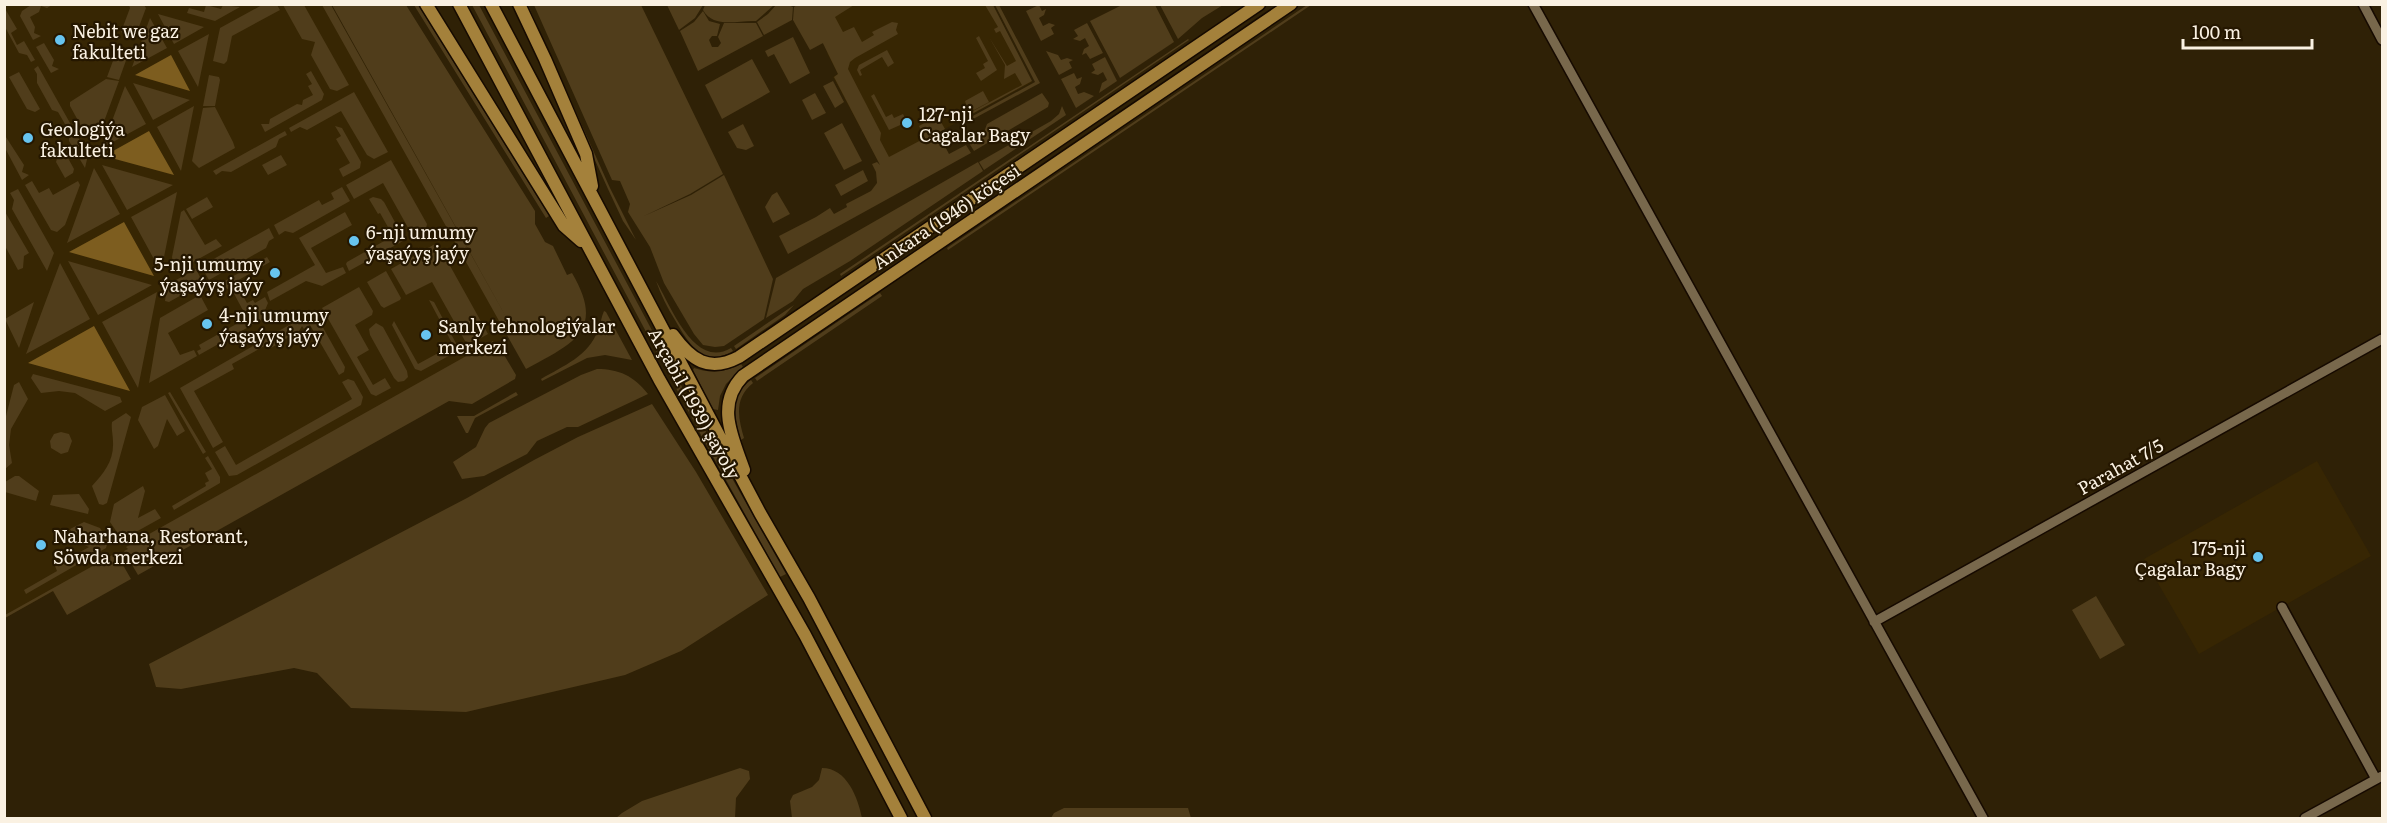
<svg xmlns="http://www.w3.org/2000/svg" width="2387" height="823" font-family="Literata,serif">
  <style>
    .built { fill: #372603 }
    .green { fill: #503d1b }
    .water { fill: #7d5d1f }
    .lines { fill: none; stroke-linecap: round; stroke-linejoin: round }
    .minor-casing { stroke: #160a00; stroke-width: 12 }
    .major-casing { stroke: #160a00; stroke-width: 15 }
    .minor { stroke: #78684c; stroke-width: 9 }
    .major { stroke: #a4813b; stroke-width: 12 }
    .poi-dot { fill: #67c4ef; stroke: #251700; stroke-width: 2 }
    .labels { text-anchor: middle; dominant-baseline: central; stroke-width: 4.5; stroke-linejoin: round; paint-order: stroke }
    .poi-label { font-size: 18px; fill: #faf1e2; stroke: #251700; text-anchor: start }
    .street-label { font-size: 18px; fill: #faf1e2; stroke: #251700 }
  </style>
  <rect width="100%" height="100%" fill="#2f2106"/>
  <!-- built -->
  <path class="built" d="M 5,5 L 331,5 L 515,332 L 5,618 Z
    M 827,5 L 993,5 L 1032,82 L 880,164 L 833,77 L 838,74 L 827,53 L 829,52 L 809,14 Z
    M 2317,461 L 2371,556 L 2199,654 L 2144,559 Z"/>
  <!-- green -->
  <path class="green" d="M 1124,4 L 1155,5 L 1174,42 L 1120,78 L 1090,21 Z
    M 31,5 L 52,5 L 47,8 L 41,6 L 39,12 L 30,17 L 35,27 L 34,33 L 41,36 L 33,40 L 20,16 L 22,11 Z
    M 129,5 L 144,5 L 146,8 L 134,40 L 121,32 L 130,8 Z
    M 206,5 L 221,9 L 223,5 L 240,7 L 215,21 L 187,13 L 189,8 L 204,12 Z
    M 262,5 L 277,5 L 280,10 L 232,36 L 227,61 L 224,64 L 213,61 L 220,28 Z
    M 283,5 L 304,5 L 349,85 L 337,91 L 330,89 L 311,55 L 315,42 L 302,39 Z
    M 322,5 L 331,5 L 515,333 L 332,5 L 406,5 L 535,211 L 535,224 L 545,242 L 553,246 L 567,275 L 572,273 C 606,331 573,343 526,369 Z
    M 414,5 L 418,5 L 549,216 L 546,218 Z
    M 472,5 L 479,5 L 706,432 L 786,574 L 780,577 L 701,435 Z
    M 525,5 L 528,5 L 610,188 L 636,240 L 623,221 L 608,189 Z
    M 534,5 L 641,5 L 723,174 L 690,194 L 644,216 L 691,195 L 724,175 L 773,279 L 764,319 L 724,346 L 715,347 L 703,345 L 694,334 L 664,283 L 650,247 L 628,212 L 630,204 L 620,181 L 612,180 Z
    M 667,5 L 703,5 L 695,18 L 679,30 Z
    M 705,5 L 705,4 L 774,5 L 756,21 C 737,20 714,29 703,10 Z
    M 776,5 L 788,5 L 793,7 L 792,20 L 764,35 L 757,22 L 768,14 Z
    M 797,5 L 854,5 L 835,17 L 843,32 L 854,27 L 862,42 L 874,35 L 872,32 L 892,22 L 898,23 L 896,30 L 898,34 L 855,58 L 850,62 L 848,69 L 881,133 L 880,140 L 889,157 L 925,138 L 919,126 L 935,117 L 941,122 L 945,129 L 938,133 L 949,154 L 966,145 L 971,153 L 788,254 L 779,236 L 816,217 L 830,208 L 834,214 L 847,207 L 846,204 L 871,191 L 877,183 L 876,172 L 872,164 L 877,162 L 880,165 L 834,77 L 838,74 L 814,25 L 823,43 L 810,50 L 793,20 L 794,7 Z
    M 985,5 L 993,5 L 1032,81 L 959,121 L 958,117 L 968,111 L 965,101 L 983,91 L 989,102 L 974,110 L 971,107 L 973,111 L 1022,85 L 1015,73 L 1004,79 L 1005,65 L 989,37 L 1007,66 L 1016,61 L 1000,31 L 996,33 L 994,29 L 998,27 Z
    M 995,5 L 999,5 L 1040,83 L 962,125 L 960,123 L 1035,82 Z
    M 1039,5 L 1042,11 L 1046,9 L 1044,15 L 1039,18 L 1043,26 L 1049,23 L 1055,25 L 1051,28 L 1054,34 L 1041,41 L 1026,11 Z
    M 1160,5 L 1223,5 L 1202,18 L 1178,39 Z
    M 1307,5 L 1311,5 L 948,250 L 947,248 Z
    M 4,7 L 17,29 L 11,33 L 17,45 L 24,41 L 35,60 L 31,62 L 27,55 L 19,53 L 5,27 Z
    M 703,11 L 709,21 L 720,24 L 717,36 L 712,36 L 709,40 L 712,47 L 718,47 L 721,43 L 718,37 L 724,23 L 756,23 L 763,36 L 698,71 L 680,31 L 694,22 Z
    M 158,14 L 204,27 L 174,44 Z
    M 150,18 L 167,48 L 132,67 Z
    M 1087,23 L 1103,53 L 1090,59 L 1086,53 L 1082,55 L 1084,49 L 1089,46 L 1085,38 L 1080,41 L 1073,39 L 1078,36 L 1074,30 Z
    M 209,34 L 198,87 L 178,51 Z
    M 979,36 L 997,70 L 981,81 L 976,73 L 985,68 L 983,64 L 988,61 L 976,38 Z
    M 793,37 L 810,73 L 790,84 L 774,54 L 768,57 L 765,51 Z
    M 1188,39 L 1189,40 L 841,276 L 840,274 Z
    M 44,43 L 54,60 L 52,66 L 59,69 L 51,73 L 36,47 Z
    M 120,49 L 129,52 L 119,80 L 107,77 L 117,50 Z
    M 887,50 L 894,63 L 888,67 L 882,57 L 860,70 L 862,75 L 860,76 L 857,70 L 859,65 Z
    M 1046,51 L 1058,55 L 1061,60 L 1067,58 L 1073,60 L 1069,62 L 1072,68 L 1059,75 Z
    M 1105,57 L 1117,81 L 1099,93 L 1102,83 L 1107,80 L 1103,72 L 1098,75 L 1091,73 L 1095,70 L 1092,64 Z
    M 752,59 L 770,92 L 722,119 L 705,85 Z
    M 38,66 L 88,155 L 85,168 L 69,141 L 69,131 L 58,112 L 52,110 L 37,83 L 37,74 L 34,69 Z
    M 311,71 L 324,94 L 322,100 L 265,132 L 261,124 L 269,124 L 270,119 L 297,104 L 302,105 L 303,100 L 313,95 L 308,86 L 312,84 L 306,74 Z
    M 19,72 L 40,109 L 35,112 L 27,109 L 9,77 Z
    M 1074,73 L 1077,79 L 1082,77 L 1080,84 L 1075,87 L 1078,94 L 1084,92 L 1094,96 L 1076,108 L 1061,79 Z
    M 209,75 L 219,77 L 220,80 L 215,106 L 203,106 Z
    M 106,79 L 119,81 L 99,135 L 91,138 L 86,135 L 70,106 L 70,102 Z
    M 833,81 L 844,102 L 835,108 L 823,86 Z
    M 133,83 L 190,100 L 153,120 Z
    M 125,86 L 146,124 L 102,148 Z
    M 354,92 L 388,152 L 374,159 L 367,155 L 341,111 L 307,130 L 300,127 L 291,132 L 289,128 Z
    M 815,93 L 826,113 L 812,120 L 802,100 Z
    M 1042,93 L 1049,103 L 1048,107 L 974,151 L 969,143 L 983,135 L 987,124 Z
    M 874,94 L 886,117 L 892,114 L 894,118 L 903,114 L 907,122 L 889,130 L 871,96 Z
    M 194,106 L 181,171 L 157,127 Z
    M 1062,106 L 1066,115 L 984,170 L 979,162 L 1051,121 L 1059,114 Z
    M 215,107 L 233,142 L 235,148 L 199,168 L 192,161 L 203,108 Z
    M 842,123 L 862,161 L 844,170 L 824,133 Z
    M 743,124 L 754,146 L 746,150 L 737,148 L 728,132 Z
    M 335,126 L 342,128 L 361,162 L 360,168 L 343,177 L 339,169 L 350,163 L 336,139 L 341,136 Z
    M 285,131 L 287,135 L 279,139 L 276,147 L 231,172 L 222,171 L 216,175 L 213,171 Z
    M 4,134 L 24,165 L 22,172 L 29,175 L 22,180 L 5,148 Z
    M 63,149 L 74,169 L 73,173 L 65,178 L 56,162 L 59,152 Z
    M 281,155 L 287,165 L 268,175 L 262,165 Z
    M 391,160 L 427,224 L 426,229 L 416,235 L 411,233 L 383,183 L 354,199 L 346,185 Z
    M 978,162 L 983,171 L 850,261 L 803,289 L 793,301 L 766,318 L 776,278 Z
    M 102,165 L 173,185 L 127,210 Z
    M 94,168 L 120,214 L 67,243 Z
    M 863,170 L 868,181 L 841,196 L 835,185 Z
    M 32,181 L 39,193 L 49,188 L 53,195 L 78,181 L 80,185 L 65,225 L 57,232 L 51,230 L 25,185 Z
    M 342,187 L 350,201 L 293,233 L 285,231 L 279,235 L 274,225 L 319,200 L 322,205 L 334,199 L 331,193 Z
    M 18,189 L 54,253 L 47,271 L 12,209 L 14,200 L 10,193 Z
    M 177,192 L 161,272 L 131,217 Z
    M 777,192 L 790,214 L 773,223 L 765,207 L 772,195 Z
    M 207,197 L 213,207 L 192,219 L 186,209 Z
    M 373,197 L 381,199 L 384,202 L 402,235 L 403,241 L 349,271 L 346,264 L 347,262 L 393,236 L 380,213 L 378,214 L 369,199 Z
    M 4,210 L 29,253 L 24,256 L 23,268 L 18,270 L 5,246 Z
    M 184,210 L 205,245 L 216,239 L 222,246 L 182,268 L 178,268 L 173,263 L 172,257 L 181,212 Z
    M 345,212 L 352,225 L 311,248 L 326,273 L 343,267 L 346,273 L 322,286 L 306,281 L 270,301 L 267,292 L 315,265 L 299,238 Z
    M 269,228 L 274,238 L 269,241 L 266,248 L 209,280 L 201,266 Z
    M 435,244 L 439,246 L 488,334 L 472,343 L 465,341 L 432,282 L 406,295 L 391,269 Z
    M 267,257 L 270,262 L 235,282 L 247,303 L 253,300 L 255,303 L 265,297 L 268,303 L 261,320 L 199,355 L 197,351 L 201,349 L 199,345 L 247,318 L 231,288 L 227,289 L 223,282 Z
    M 68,261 L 152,285 L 98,315 Z
    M 60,263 L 90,319 L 26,354 Z
    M 196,269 L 203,283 L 169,302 L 165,301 L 167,285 Z
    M 386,271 L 401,298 L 400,300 L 384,308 L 381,306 L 367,282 Z
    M 656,281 C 671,306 694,370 731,348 L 733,351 C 702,369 688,342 675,320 C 667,307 661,295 656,281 Z
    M 359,287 L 373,311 L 372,315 L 355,325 L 369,350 L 357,357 L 373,385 L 385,378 L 391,388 L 376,396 L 371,394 L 322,308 Z
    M 157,292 L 138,388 L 102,322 Z
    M 880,293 L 882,296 L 757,381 L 755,378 Z
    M 200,295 L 208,310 L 168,333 L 180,355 L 194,350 L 197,356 L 149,383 L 160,318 Z
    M 429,300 L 434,302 L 458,347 L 456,352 L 421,371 L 415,369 L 392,325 L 394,321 L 418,364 L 453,345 Z
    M 34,302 L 19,348 L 5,319 Z
    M 794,305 L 785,315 L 736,349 L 734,346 Z
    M 604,311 L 606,312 L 632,360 L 605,355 L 587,358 L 542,381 L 541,379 C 563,366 589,356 598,330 C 601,324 601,317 604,311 Z
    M 310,313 L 316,315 L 345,367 L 344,372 L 339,375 L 310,325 L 304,329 L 302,326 L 299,331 L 271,348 L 268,344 L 232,364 L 234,369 L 194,391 L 223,442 L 213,448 L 180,388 Z
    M 376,323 L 383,327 L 407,371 L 408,377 L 404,381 L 398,382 L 394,378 L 370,335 L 369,329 Z
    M 493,341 L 497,349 L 500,348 L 516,375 L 515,379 L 472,404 L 449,401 L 138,575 L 124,551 L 128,549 L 126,547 Z
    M 741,364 L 743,367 L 726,384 L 720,396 L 718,410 L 713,409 L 693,370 L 694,368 C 712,374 725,372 741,364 Z
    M 597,369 C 619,369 634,376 648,394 L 578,427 L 567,427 L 537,441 L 527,454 L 484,476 L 462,479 L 453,462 L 476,447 L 485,428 L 489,423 L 581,375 Z
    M 33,374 L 120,397 L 122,402 L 105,411 L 75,393 L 59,391 L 41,393 L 31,378 Z
    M 348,379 L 354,381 L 363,397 L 361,405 L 237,475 L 229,476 L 215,452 L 225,446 L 236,465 L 352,399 L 342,382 Z
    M 751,380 L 753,383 C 734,398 738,418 744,438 L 741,440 C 734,417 729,396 751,380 Z
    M 19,382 L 28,399 L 11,429 L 9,445 L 12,463 L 5,469 L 5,420 L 14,385 Z
    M 170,392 L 206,452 L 203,454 L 168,393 Z
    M 516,392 L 518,395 L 475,418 L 468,433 L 466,433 L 457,416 L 474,416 Z
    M 165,395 L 185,431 L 177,436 L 167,419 L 158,446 L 154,449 L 138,420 L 142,407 Z
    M 652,404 L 696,472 L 768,595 L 681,651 L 625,675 L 466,712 L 351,708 L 317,673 L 294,668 L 181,689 L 156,687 L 149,664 L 467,498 L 534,460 L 578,437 Z
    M 126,413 L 131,417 L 107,503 L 103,505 L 99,504 L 92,486 C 104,473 114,461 113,442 C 113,435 111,429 112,422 Z
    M 61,432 L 69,434 L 72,441 L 68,452 L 61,454 L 51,448 L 50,441 L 54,434 Z
    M 208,456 L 220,477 L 220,483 L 174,510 L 172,506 L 206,486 L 205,483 L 209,481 L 205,473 L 212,469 L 205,458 Z
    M 15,476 L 19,476 L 39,491 L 36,501 L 5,492 L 5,482 Z
    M 143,486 L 145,491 L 138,518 L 155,509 L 161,518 L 125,538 L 121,538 L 110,522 L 114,504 Z
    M 79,494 L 89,509 L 88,514 L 50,505 L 53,495 Z
    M 84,522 L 100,528 L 108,541 L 106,548 L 26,594 L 24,590 L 57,571 L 55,566 L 89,547 L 77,542 L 70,529 Z
    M 116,553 L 131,579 L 67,615 L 53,591 L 5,618 L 5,615 Z
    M 2096,596 L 2125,645 L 2100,659 L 2072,610 Z
    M 740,768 L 749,771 L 750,779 L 736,798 L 735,818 L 616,818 L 622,813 L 642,801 Z
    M 822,768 C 847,768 858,798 862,818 L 792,818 L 790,801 L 793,795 L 812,787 L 819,780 Z
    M 1064,808 L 1188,808 L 1191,818 L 1051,818 L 1054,813 Z"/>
  <!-- water -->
  <path class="water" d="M 171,55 L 190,91 L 135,75 Z
    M 149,131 L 174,175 L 104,156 Z
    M 124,222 L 154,276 L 69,252 Z
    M 94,326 L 130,391 L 28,363 Z"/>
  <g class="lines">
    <!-- minor casing -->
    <g class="minor-casing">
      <path id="minor" d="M 1533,4 L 1983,818
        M 2363,4 L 2382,40
        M 2282,607 L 2376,779
        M 1874,622 L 2382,339
        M 2305,818 L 2382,776"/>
    </g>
    <!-- major casing -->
    <g class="major-casing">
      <path id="major" d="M 426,4 L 564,226 L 581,241
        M 459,4 L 659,379 L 805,635 L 901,818
        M 491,4 L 760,513 L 809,598 L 925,818
        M 519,4 L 545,59 L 586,154 L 592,186
        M 673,335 C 691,360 709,373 739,357 L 1259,4
        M 744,470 C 733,438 715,405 743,376 L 1291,4"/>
    </g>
    <!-- minor -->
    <use href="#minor" class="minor"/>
    <!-- major -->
    <use href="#major" class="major"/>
  </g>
  <!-- markers -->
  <g class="poi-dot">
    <circle cx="60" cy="40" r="6"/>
    <circle cx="907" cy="123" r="6"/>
    <circle cx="28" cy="138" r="6"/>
    <circle cx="354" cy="241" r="6"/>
    <circle cx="275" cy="273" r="6"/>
    <circle cx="207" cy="324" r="6"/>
    <circle cx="426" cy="335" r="6"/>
    <circle cx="41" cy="545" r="6"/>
    <circle cx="2258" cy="557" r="6"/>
  </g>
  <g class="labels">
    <!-- poi labels -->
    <g class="poi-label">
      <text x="72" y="30">Nebit we gaz<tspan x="72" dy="21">fakulteti</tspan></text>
      <text x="919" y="113">127-nji<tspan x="919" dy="21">Cagalar Bagy</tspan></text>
      <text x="40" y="128">Geologiýa<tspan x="40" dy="21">fakulteti</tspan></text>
      <text x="366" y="231">6-nji umumy<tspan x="366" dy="21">ýaşaýyş jaýy</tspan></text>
      <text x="263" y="263" text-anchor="end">5-nji umumy<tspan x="263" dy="21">ýaşaýyş jaýy</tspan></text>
      <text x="219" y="314">4-nji umumy<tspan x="219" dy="21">ýaşaýyş jaýy</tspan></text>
      <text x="438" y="325">Sanly tehnologiýalar<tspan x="438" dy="21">merkezi</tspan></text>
      <text x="53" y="535">Naharhana, Restorant,<tspan x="53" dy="21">Söwda merkezi</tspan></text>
      <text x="2246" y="547" text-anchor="end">175-nji<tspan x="2246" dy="21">Çagalar Bagy</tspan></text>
    </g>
    <!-- street labels -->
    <g class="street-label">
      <text transform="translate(946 216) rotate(-34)">Ankara (1946) köçesi</text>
      <text transform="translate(695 403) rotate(61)">Arçabil (1939) şaýoly</text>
      <text transform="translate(2120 466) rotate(-29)">Parahat 7/5</text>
    </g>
  </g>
  <!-- border -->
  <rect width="2387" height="823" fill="none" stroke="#faf1e2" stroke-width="12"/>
  <!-- scale -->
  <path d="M2183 39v9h129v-9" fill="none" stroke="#faf1e2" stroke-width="3"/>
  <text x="2192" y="39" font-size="18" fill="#faf1e2" stroke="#251700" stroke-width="4.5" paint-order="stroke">100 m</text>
</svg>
